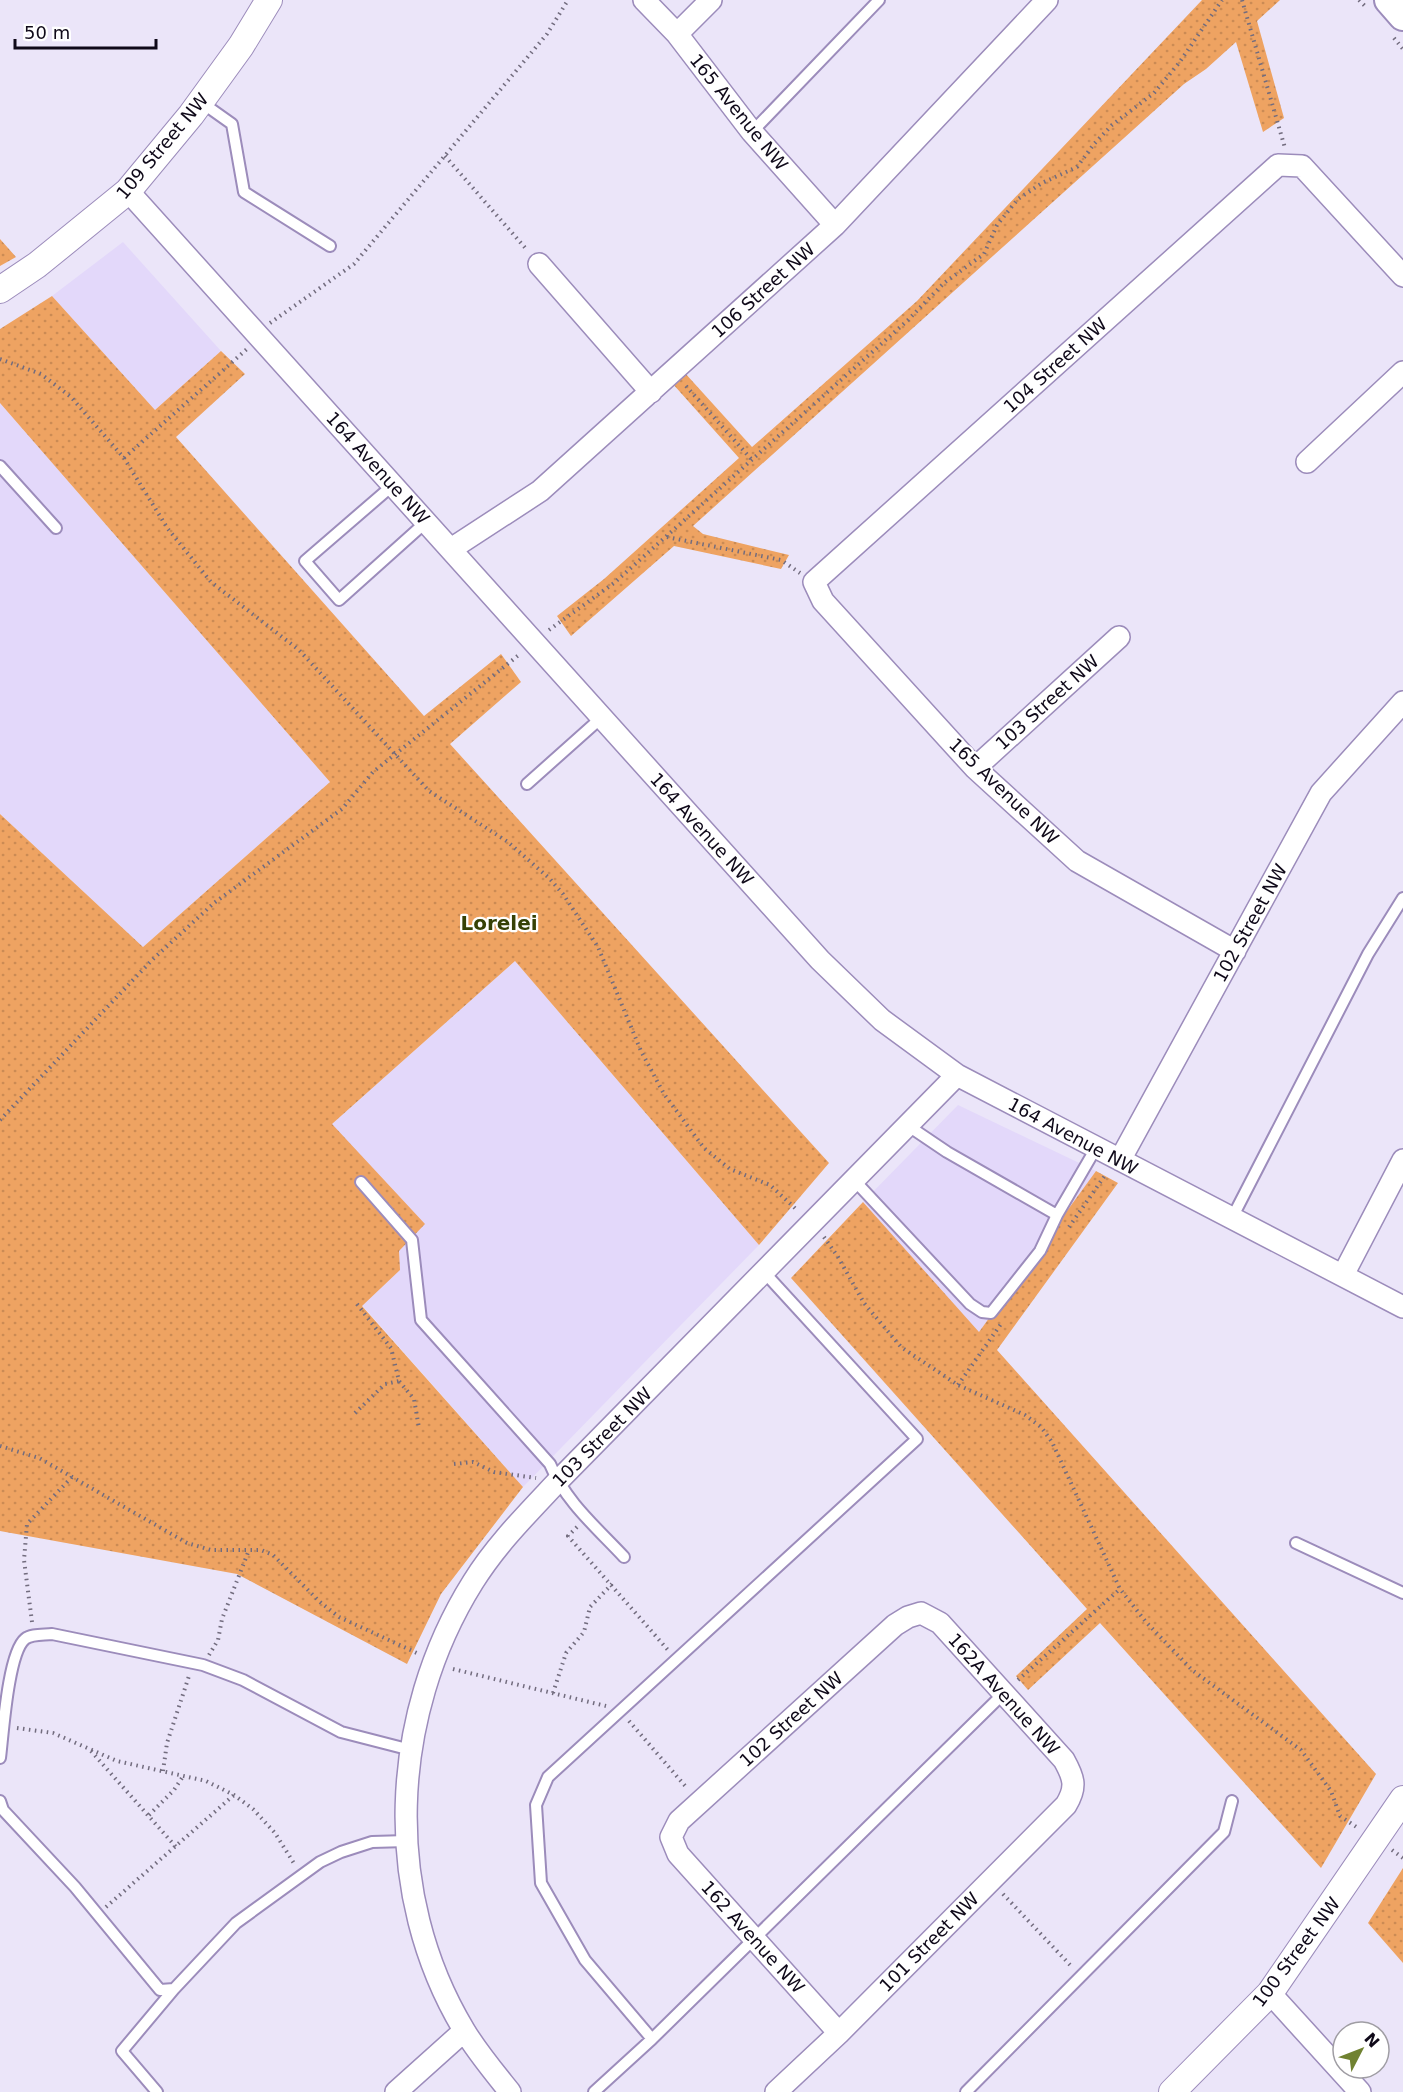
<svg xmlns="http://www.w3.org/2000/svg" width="1403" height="2092" font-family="'DejaVu Sans',sans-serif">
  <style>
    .built { fill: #e3d8fa }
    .park { fill: url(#park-dots) }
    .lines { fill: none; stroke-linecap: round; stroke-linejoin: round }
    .service-casing { stroke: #9c8cbb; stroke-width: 14 }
    .minor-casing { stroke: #9c8cbb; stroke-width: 24 }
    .tertiary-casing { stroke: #9c8cbb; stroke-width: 28 }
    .secondary-casing { stroke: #9c8cbb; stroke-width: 32 }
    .path { stroke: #726c7e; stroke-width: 4; stroke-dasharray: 1.5 4.5; stroke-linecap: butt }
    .service { stroke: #fff; stroke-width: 10 }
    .minor { stroke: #fff; stroke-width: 21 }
    .tertiary { stroke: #fff; stroke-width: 26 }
    .secondary { stroke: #fff; stroke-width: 28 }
    .labels { text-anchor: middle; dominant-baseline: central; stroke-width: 4.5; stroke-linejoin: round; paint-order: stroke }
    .street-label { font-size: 18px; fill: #0f0919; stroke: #fff }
    .neighbourhood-label { font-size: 20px; font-weight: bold; fill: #364106; stroke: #fff }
  </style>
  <defs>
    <pattern id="park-dots" width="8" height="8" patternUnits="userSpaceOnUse" patternTransform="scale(1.5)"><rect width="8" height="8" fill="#eea362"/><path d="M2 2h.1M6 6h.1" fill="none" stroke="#cb8b54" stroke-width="1.8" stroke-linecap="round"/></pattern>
  </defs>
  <rect width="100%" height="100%" fill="#ebe5f9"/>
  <!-- built -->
  <path class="built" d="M 123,242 L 221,351 L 155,410 L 52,296 Z
    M 0,403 L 330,782 L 143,947 L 0,814 Z
    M 515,961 L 759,1245 L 523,1487 L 362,1305 L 400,1270 L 332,1124 Z
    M 958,1105 L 1096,1171 L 979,1333 L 863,1202 Z"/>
  <!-- park -->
  <path class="park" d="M 1202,0 L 1280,0 L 1257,21 L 1284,118 L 1263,132 L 1236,42 L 1206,69 L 1184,84 L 693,526 L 703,534 L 789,555 L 781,569 L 674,546 L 571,636 L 557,616 L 604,579 L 739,458 L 672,383 L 684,372 L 752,447 L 917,301 Z
    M 0,239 L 16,257 L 0,266 Z
    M 52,296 L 155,410 L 221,351 L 245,374 L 176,437 L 424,716 L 501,654 L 521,682 L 450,744 L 829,1163 L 759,1245 L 515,961 L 332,1124 L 425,1224 L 399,1251 L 400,1270 L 362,1306 L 523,1487 L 441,1594 L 407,1664 L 237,1574 L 0,1531 L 0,814 L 143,947 L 330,782 L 0,403 L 0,329 Z
    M 1096,1171 L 1118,1183 L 997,1350 L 1376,1774 L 1321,1868 L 1100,1623 L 1028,1690 L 1016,1676 L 1087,1609 L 791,1278 L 863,1202 L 979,1332 Z
    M 1403,1868 L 1403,1963 L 1368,1923 Z"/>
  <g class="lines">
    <!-- service casing -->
    <g class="service-casing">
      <path id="service" d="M 201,102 L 232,124 L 244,192 L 330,246
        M 752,132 L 879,0
        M 0,466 L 56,528
        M 393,485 L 305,561 L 339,600 L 426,522
        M 527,784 L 601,718
        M 907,1125 L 947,1152 L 1057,1215 L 1096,1148
        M 854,1180 L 970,1304 L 982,1312 L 991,1313 L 1040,1251 L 1057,1215
        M 361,1182 L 412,1240 L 421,1320 L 550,1464 C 565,1501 597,1528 624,1557
        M 1232,1218 L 1368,954 L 1403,898
        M 1296,1543 L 1403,1593
        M 0,1758 C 3,1734 8,1653 25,1639 C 31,1634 43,1635 52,1634 L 203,1665 L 243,1680 L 341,1732 L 411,1750
        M 0,1801 L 3,1810 L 75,1887 L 160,1990 L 174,1989 L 236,1923 L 320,1862 L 341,1852 L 372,1842 L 407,1841
        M 652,2039 L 585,1960 L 541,1883 L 536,1805 L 548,1777 L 917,1439 L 764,1272
        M 157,2092 L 122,2051 L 174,1989
        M 594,2092 L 652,2039 L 1004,1693
        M 966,2092 L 1224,1832 L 1232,1801"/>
    </g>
    <!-- minor casing -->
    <g class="minor-casing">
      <path id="minor" d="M 644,0 L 677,34 L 752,132 L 835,225
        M 677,34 L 711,0
        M 128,191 L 820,960 L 882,1020 L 957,1075 L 1403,1307
        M 539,264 L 651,392
        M 1307,462 L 1403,372
        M 451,549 L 540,491 L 835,225 L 1047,0
        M 975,768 L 1119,637
        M 1235,951 L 1077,861 L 975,768 L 823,601 L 814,582 L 1278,165 L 1302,166 L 1403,276
        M 1120,1160 L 1321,793 L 1403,702
        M 1343,1275 L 1403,1160
        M 1270,1993 L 1360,2092
        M 396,2092 L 464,2031
        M 510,2092 C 494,2072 477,2052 464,2030 C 382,1894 389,1716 473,1582 C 496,1545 527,1514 557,1482 L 957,1075
        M 776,2092 L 839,2033 L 1066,1805 C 1077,1787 1074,1778 1064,1760 L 940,1623 L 921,1613 L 908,1617 L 895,1625 L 679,1821 L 671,1837 L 678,1854 L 839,2033"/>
    </g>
    <!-- tertiary casing -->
    <g class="tertiary-casing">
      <path id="tertiary" d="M 0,290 L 37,265 L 128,191 L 191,115 L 241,46 L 269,0
        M 1172,2092 L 1270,1993 L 1403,1799"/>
    </g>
    <!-- secondary casing -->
    <g class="secondary-casing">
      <path id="secondary" d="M 1389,0 L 1403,16"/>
    </g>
    <!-- path -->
    <path class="path" d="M 1242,0 L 1285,148
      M 1359,0 L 1367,8
      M 1394,38 L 1403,49
      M 445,156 L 527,250
      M 270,323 L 354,264 L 547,34 L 568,0
      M 0,359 L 41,374 L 71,397 L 124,458 L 168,529 L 211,582 L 299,650 L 429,791 L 508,842 L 549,878 L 563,894 L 598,947 L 641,1051 L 664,1094 L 704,1148 L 730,1169 L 770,1185 L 797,1210
      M 686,386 L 752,460
      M 124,458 L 247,349
      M 667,537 L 781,560 L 800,573
      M 549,630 L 614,583 L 908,320 L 944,283 L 984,254 L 997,225 L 1018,199 L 1042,183 L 1077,167 L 1094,144 L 1112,125 L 1154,93 L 1179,63 L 1222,0
      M 0,1120 L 152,960 L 214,903 L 342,809 L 373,772 L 520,654
      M 1069,1227 L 1106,1174
      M 824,1237 L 838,1257 L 864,1303 L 901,1347 L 958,1385 L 1025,1415 L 1041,1427 L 1052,1442 L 1120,1589 L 1146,1622 L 1192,1670 L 1301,1750 L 1331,1791 L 1340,1816 L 1358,1828
      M 357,1304 L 391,1348 L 399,1381 L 414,1399 L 419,1428
      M 958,1385 L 1001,1324
      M 355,1413 L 385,1384 L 399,1381
      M 0,1446 L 39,1458 L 187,1543 L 211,1550 L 261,1550 L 273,1555 L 320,1602 L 339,1617 L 419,1654
      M 454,1464 L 473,1462 L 494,1472 L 536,1478
      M 577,1527 L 568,1536 L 668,1650
      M 32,1622 L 24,1560 L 27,1524 L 72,1477
      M 209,1655 L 218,1640 L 222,1619 L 249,1550
      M 453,1669 L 606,1706
      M 1018,1680 L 1120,1589
      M 553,1693 L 566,1653 L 584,1632 L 590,1607 L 612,1584
      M 629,1721 L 687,1788
      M 17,1728 L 53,1733 L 117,1761 L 206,1781 L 234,1795 L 253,1809 L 275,1833 L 295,1865
      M 91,1751 L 176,1847
      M 163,1771 L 167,1743 L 189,1676
      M 149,1815 L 174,1790 L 184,1775
      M 1392,1850 L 1403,1858
      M 1003,1894 L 1072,1967
      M 106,1907 L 234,1795"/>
    <!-- service -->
    <use href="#service" class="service"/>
    <!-- minor -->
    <use href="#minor" class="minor"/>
    <!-- tertiary -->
    <use href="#tertiary" class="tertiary"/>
    <!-- secondary -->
    <use href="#secondary" class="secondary"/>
  </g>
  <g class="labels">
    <!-- street labels -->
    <g class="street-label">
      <text transform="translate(739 112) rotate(51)">165 Avenue NW</text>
      <text transform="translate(162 146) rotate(-50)">109 Street NW</text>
      <text transform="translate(763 290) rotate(-42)">106 Street NW</text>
      <text transform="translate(1055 365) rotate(-42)">104 Street NW</text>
      <text transform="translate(378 468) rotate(48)">164 Avenue NW</text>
      <text transform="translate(1047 702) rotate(-42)">103 Street NW</text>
      <text transform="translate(1004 791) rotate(44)">165 Avenue NW</text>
      <text transform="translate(702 829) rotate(48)">164 Avenue NW</text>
      <text transform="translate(1250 923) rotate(-61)">102 Street NW</text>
      <text transform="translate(1073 1136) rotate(28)">164 Avenue NW</text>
      <text transform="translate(602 1437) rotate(-45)">103 Street NW</text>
      <text transform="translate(1004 1694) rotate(48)">162A Avenue NW</text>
      <text transform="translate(791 1719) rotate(-42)">102 Street NW</text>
      <text transform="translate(753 1937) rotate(48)">162 Avenue NW</text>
      <text transform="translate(929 1942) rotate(-45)">101 Street NW</text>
      <text transform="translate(1296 1952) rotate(-53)">100 Street NW</text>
    </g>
    <!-- neighbourhood labels -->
    <g class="neighbourhood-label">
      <text x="499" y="923">Lorelei</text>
    </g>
  </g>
  <!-- north arrow -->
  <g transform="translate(1361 2050) rotate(48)"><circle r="28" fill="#ffffff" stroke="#9f9da3" stroke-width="1.5"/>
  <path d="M0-4.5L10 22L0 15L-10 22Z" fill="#708231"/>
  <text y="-9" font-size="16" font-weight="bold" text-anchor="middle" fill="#0f0919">N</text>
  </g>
  <!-- scale -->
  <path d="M15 39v9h141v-9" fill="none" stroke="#0f0919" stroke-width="3"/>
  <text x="24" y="39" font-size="18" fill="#0f0919" stroke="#ffffff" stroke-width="4.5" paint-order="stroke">50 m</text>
</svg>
